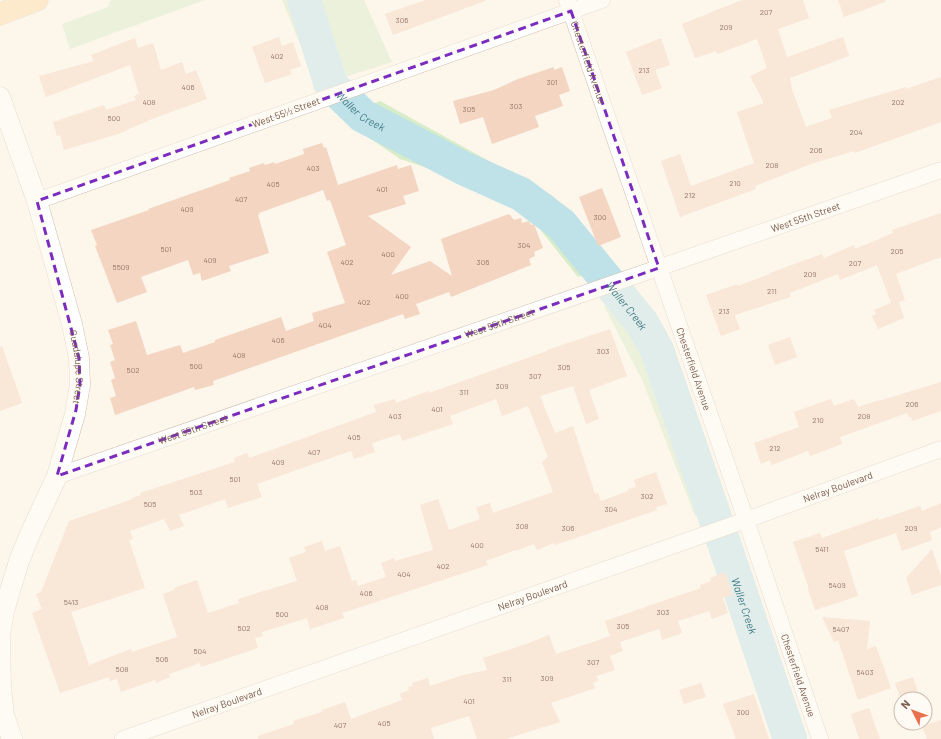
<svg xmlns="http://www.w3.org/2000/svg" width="941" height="739" font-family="Barlow,sans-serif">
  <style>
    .green { fill: #d7ecc8 }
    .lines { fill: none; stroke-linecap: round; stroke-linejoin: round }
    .river { stroke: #bee2e8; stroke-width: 34 }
    .building { fill: #f3d5c2; fill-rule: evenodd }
    .minor-casing { stroke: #d1beaf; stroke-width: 17 }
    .tertiary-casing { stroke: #d1beaf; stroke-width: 21 }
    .primary-casing { stroke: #dad1cd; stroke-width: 23 }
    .minor { stroke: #fff; stroke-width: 16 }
    .tertiary { stroke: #fff; stroke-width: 20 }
    .primary { stroke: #fcdaa4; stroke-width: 22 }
    .marked { fill: none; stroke: #7b2cbf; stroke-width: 3; stroke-dasharray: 8 5; stroke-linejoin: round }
    .labels { text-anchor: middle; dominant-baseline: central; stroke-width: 3.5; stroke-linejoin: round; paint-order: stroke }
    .number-label { font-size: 8px; fill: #987a6a }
    .street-label { font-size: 10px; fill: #7a5c4c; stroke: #fffaf3 }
    .water-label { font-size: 11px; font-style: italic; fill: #427b86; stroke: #fffaf3 }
  </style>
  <rect width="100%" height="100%" fill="#fdf6eb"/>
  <!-- green -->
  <path class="green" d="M 111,0 L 205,0 L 70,49 L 62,24 L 108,7 Z
    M 282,0 L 364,0 L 392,62 L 317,86 Z
    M 380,101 L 553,196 L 611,267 L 578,277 L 531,218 L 492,189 L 400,159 L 339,117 Z
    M 637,295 L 658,317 L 723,506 L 695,516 L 643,382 L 604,306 Z"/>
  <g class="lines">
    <!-- river -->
    <path class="river" id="s1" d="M 304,0 L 331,85 L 363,116 L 463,168 L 521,194 L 561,224 L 642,323 L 657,350 L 727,552 L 790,739"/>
  </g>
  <!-- building -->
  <path class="building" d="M 426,0 L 485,0 L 485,1 L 393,35 L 385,14 Z
    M 742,0 L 803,0 L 809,18 L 778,29 L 787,57 L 843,37 L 849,56 L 790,78 L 792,87 L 791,87 L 806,127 L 832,118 L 829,110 L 906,87 L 906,89 L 941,77 L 941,122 L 855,153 L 854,151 L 811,164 L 755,186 L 756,189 L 680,217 L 661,161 L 680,154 L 691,186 L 754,163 L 737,112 L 764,103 L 750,76 L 767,68 L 757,39 L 717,54 L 716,51 L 695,58 L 682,24 Z
    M 838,0 L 885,0 L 885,2 L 844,17 Z
    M 279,37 L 282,46 L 293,42 L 301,66 L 290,70 L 292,74 L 265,83 L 252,47 Z
    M 135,38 L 138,48 L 153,43 L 161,70 L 182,62 L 186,74 L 196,70 L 207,99 L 152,119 L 118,134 L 64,150 L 60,135 L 57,136 L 53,122 L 104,105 L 106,110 L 136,100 L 134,96 L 139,94 L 130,65 L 46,97 L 39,76 L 94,61 L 91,55 Z
    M 661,38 L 670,65 L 655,70 L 662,88 L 642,95 L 626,52 Z
    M 554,67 L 554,70 L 562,67 L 570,91 L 559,95 L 563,106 L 535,116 L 539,127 L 492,144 L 483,117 L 460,124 L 453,101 L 494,90 L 518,79 Z
    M 322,143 L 324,148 L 326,147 L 338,185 L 397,165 L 398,169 L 411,165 L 419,191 L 403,196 L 406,204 L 368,216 L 411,247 L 391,275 L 430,261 L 452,276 L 441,239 L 509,214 L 514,220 L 521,218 L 522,223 L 529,221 L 531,225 L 534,224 L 543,248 L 534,252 L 535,256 L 529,259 L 531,265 L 451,297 L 449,292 L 416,304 L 420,314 L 405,319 L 403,314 L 213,381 L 214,385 L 195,390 L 194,387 L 115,415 L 110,398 L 116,396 L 111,380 L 115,378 L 110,362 L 115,360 L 110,345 L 113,344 L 108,330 L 136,321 L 147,355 L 180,345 L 183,353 L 215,342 L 215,340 L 281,317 L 286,331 L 314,321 L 312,313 L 345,303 L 327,252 L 346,245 L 330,200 L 327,201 L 323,190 L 259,213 L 260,214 L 258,215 L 269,253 L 229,266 L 231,271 L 202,281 L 200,273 L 193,275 L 188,260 L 141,277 L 147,292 L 117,303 L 95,246 L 97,245 L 91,230 L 149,210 L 148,209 L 230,180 L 229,178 L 250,171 L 249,168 L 264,163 L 265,165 L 274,162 L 275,164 L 304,154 L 303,149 Z
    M 602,188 L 621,237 L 598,246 L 579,197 Z
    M 941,213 L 941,257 L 896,274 L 905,300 L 899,302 L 904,318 L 878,329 L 872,316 L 876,314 L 874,310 L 891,303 L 877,265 L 840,280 L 838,274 L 790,293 L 791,297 L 735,315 L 740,329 L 721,336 L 706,295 L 737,284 L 738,286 L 770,274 L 770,273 L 822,254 L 824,258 L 854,245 L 855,249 L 893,233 L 892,230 Z
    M 610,329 L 627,376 L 589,390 L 599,419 L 586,424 L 573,386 L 540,396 L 555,433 L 573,426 L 595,494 L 598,493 L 601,501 L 628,491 L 628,489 L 636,487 L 634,480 L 656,472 L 667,504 L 656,507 L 657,510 L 555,545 L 554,543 L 537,550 L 534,544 L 515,551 L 515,550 L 486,561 L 488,565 L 342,613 L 344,618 L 310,629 L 307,618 L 262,632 L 263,636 L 255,638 L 258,648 L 201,667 L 200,663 L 169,674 L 170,677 L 156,683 L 155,680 L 121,692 L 117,679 L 110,681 L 109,677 L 60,693 L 32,613 L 42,609 L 36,594 L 41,592 L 69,521 L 133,499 L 132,498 L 141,495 L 140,493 L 235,462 L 234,458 L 247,453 L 249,458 L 376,412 L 374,405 L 395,399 L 396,403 L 428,391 L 429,393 L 547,351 L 547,350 ZM 496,399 L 502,416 L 528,406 L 548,457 L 542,462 L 553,492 L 493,513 L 490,503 L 476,507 L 480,519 L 449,530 L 438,499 L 420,505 L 433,550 L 395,561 L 394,558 L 381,563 L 386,577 L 358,586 L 356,580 L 352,581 L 340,546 L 325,551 L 322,541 L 304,547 L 306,552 L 289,558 L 297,581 L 238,599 L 239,603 L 208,613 L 197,580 L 174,588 L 174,590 L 163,594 L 177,637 L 132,652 L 131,649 L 89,665 L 71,612 L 145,588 L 129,540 L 133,539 L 130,531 L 164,519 L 170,531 L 184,526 L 179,515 L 225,499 L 228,508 L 262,497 L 257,484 L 351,451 L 354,459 L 375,452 L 372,443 L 400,434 L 402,441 L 453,424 L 450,416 Z
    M 790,337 L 797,357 L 775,365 L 768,345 Z
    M 2,346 L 22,403 L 0,411 L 0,347 Z
    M 941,382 L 941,411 L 912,421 L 911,417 L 908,417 L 907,413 L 840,437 L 842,444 L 810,456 L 808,451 L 772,465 L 770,460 L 761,464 L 754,443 L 799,427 L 794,412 L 831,399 L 834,406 L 854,399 L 858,407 L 879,400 L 879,401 Z
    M 941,503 L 941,527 L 930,532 L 932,540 L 930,541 L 902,551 L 896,533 L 844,551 L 858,596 L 815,610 L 808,589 L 809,589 L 793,542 L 820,533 L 822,538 L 879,518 L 879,520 L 920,506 L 922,511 Z
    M 932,549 L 941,576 L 941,585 L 912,595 L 906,578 Z
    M 725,572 L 733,595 L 723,598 L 728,613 L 712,619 L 709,611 L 678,621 L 682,633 L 662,640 L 659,629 L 620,642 L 623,651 L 610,656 L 615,670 L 596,676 L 598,681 L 593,683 L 595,688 L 551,703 L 560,722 L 506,739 L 477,739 L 469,716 L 431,728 L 434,739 L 258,739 L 258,736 L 294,724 L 293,721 L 322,712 L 322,710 L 345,702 L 351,719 L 402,700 L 400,694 L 409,690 L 408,687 L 413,686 L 412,683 L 428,678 L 430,686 L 463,675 L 487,670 L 483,658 L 524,645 L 549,635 L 556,654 L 596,641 L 610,636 L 605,621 L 701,588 L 700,585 L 711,581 L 710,578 Z
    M 822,617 L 870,621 L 867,649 L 876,646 L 891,688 L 858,700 L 838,640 L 834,642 Z
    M 913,677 L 918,692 L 900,698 L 895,683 Z
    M 701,683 L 706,697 L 684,704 L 679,690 Z
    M 754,694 L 769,739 L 736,739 L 723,704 Z
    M 869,708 L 880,739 L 859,739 L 851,714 Z
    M 941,720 L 941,739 L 927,739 L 922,726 Z"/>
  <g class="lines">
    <!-- minor casing -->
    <g class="minor-casing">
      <g id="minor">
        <path id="s2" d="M 567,0 L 746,520 L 820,739"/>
        <path d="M 37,201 L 602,0"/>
        <path id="s3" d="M 57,476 L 941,170"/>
        <path id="s4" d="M 123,739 L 746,520 L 941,449"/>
      </g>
    </g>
    <!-- tertiary casing -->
    <g class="tertiary-casing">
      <g id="tertiary">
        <path id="s5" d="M 0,97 L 37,201 L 72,324 L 79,358 L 80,385 L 75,414 L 57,476 L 30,534 L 19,561 L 4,611 L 0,635"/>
        <path d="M 0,640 L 1,688 L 4,715 L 12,739"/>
      </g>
    </g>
    <!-- primary casing -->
    <g class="primary-casing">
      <path id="primary" d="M 0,14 L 37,0"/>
    </g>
    <!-- minor -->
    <use href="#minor" class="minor"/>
    <!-- tertiary -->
    <use href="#tertiary" class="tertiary"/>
    <!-- primary -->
    <use href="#primary" class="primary"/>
  </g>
  <!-- marked area -->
  <path d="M0 0H941V739H0ZM 571,11 L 659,268 L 57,476 L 76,410 L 80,385 L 79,358 L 37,201 Z" fill="#fdf6eb" fill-opacity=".55" fill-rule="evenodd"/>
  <path class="marked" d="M 571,11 L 659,268 L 57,476 L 76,410 L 80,385 L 79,358 L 37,201 Z"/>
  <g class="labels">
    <!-- number labels -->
    <g class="number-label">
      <text x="766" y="12">207</text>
      <text x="402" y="20">306</text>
      <text x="726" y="27">209</text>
      <text x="277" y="56">402</text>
      <text x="644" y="70">213</text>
      <text x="552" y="82">301</text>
      <text x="188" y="87">406</text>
      <text x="149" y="102">408</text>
      <text x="898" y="102">202</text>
      <text x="516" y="106">303</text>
      <text x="469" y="109">305</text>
      <text x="114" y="118">500</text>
      <text x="856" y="132">204</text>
      <text x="816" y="150">206</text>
      <text x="772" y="165">208</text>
      <text x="313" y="168">403</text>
      <text x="735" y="183">210</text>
      <text x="273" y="184">405</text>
      <text x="382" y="189">401</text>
      <text x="690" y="195">212</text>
      <text x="241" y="199">407</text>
      <text x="187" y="209">409</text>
      <text x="600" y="217">300</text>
      <text x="524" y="245">304</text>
      <text x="166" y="249">501</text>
      <text x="897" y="251">205</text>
      <text x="388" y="254">400</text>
      <text x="210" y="260">409</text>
      <text x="347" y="262">402</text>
      <text x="483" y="262">306</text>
      <text x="855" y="263">207</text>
      <text x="121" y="267">5509</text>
      <text x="810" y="274">209</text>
      <text x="772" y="291">211</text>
      <text x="402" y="296">400</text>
      <text x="364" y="302">402</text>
      <text x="724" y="311">213</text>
      <text x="325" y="325">404</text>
      <text x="278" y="340">406</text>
      <text x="603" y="351">303</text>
      <text x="239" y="355">408</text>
      <text x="196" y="366">500</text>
      <text x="564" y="367">305</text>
      <text x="133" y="370">502</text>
      <text x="535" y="376">307</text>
      <text x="502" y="386">309</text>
      <text x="464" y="392">311</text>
      <text x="912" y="404">206</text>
      <text x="437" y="409">401</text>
      <text x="395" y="416">403</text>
      <text x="864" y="416">208</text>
      <text x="818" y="420">210</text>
      <text x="354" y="437">405</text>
      <text x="775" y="448">212</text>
      <text x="314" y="452">407</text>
      <text x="278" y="462">409</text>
      <text x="235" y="479">501</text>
      <text x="196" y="492">503</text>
      <text x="647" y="496">302</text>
      <text x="150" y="504">505</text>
      <text x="611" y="509">304</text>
      <text x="522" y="526">308</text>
      <text x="568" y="528">306</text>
      <text x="911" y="528">209</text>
      <text x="477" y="545">400</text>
      <text x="822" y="549">5411</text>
      <text x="443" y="566">402</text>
      <text x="404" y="574">404</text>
      <text x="837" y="585">5409</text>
      <text x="366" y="593">406</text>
      <text x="71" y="602">5413</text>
      <text x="322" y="607">408</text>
      <text x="663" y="612">303</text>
      <text x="282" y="614">500</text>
      <text x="623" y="626">305</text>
      <text x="244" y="628">502</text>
      <text x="841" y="629">5407</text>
      <text x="200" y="651">504</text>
      <text x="162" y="659">506</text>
      <text x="593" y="662">307</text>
      <text x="122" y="669">508</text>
      <text x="865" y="672">5403</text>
      <text x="547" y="678">309</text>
      <text x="507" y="679">311</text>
      <text x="469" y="701">401</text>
      <text x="743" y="712">300</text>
      <text x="384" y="723">405</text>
      <text x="340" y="725">407</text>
    </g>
    <!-- street labels -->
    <g class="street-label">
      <text stroke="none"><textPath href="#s2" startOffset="66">Chesterfield Avenue</textPath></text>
      <text transform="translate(286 112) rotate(-20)">West 55½ Street</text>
      <text stroke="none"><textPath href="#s3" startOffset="792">West 55th Street</textPath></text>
      <text stroke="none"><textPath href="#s3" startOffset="468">West 55th Street</textPath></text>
      <text stroke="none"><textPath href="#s5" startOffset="282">Guadalupe Street</textPath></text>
      <text stroke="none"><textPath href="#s2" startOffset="390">Chesterfield Avenue</textPath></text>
      <text stroke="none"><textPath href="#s3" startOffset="144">West 55th Street</textPath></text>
      <text stroke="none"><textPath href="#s4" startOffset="758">Nelray Boulevard</textPath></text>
      <text stroke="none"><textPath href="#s4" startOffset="434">Nelray Boulevard</textPath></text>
      <text stroke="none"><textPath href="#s2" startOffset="714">Chesterfield Avenue</textPath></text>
      <text stroke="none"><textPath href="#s4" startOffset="110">Nelray Boulevard</textPath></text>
    </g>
    <!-- water labels -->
    <g class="water-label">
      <text stroke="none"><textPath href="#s1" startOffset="129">Waller Creek</textPath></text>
      <text stroke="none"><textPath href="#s1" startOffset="465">Waller Creek</textPath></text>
      <text stroke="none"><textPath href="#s1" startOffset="789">Waller Creek</textPath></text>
    </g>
  </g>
  <!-- north arrow -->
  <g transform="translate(913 711) rotate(312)"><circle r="19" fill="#fffaf3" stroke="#cabbb0"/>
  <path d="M0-3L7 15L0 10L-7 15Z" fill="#e8704f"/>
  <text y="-6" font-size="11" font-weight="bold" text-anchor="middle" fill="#7a5c4c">N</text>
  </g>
</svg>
